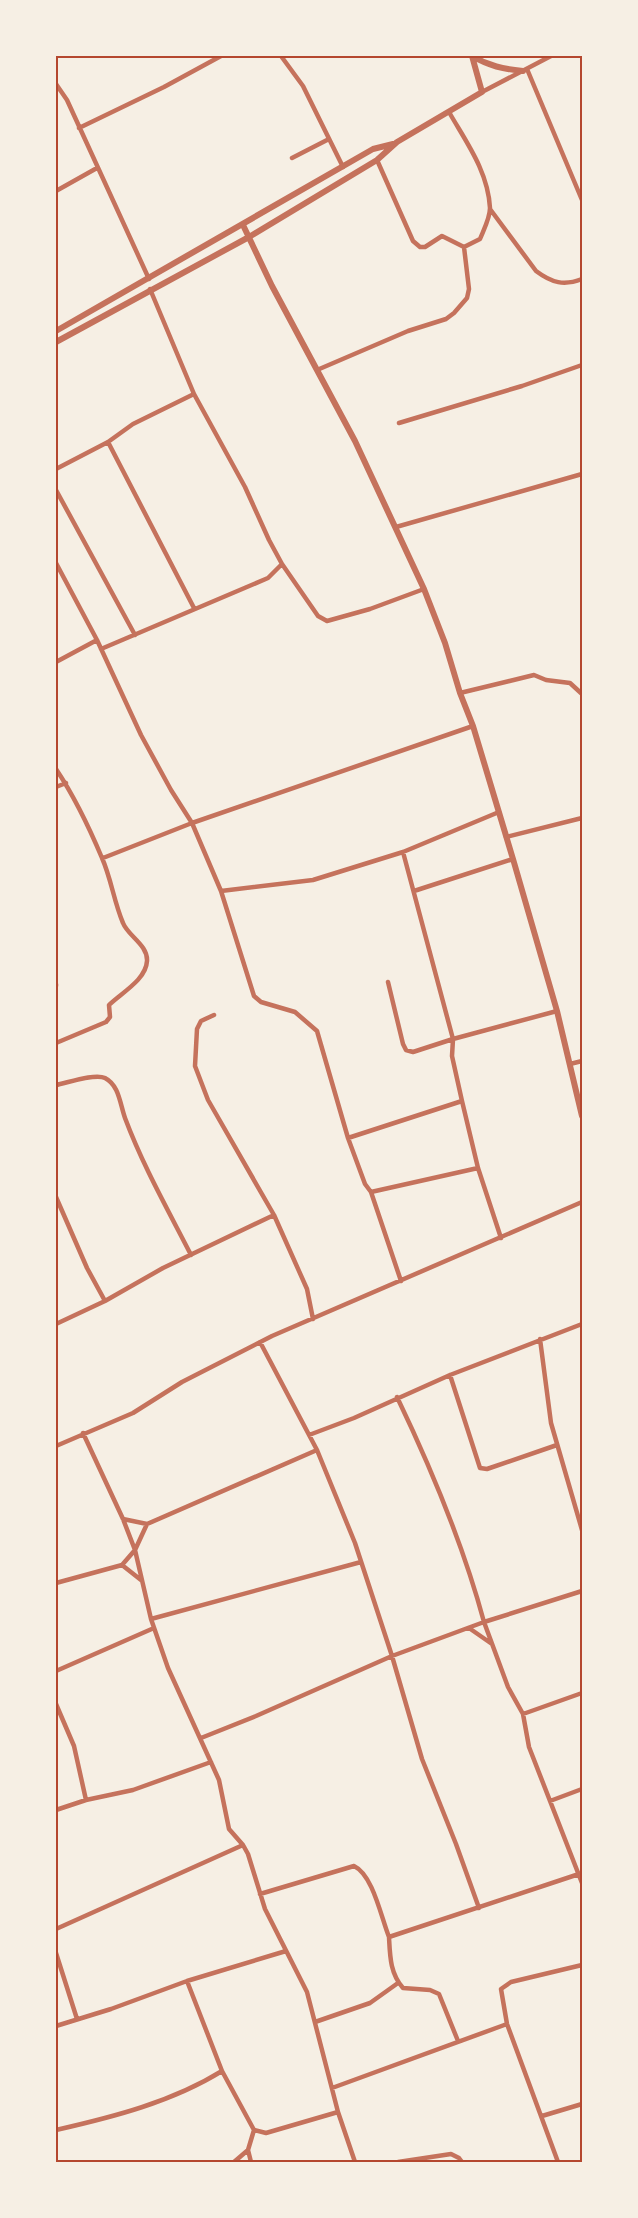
<svg xmlns="http://www.w3.org/2000/svg" width="638" height="2218" font-family="'Work Sans',sans-serif">
  <style>
    .lines { fill: none; stroke-linecap: round; stroke-linejoin: round }
    .minor { stroke: #c5725c; stroke-width: 4.5 }
    .tertiary { stroke: #c5725c; stroke-width: 6 }
    .neatline { fill: none; stroke: #b5482f; stroke-width: 2 }
  </style>
  <rect width="100%" height="100%" fill="#f6efe4"/>
  <g class="lines">
    <!-- minor -->
    <path class="minor" d="M 281,56 L 303,86 L 343,167
      M 527,69 L 582,200
      M 56,84 L 67,100 L 149,279
      M 482,92 L 551,56
      M 79,128 L 164,87 L 221,56
      M 292,158 L 329,139
      M 377,160 L 413,241 L 420,247 L 425,247 L 442,236 L 464,247 L 480,239 C 484,229 490,218 490,208 C 488,171 466,142 449,112
      M 56,191 L 97,168
      M 490,209 L 536,271 C 552,283 564,286 582,279
      M 317,370 L 408,331 L 446,319 L 454,313 L 467,298 L 469,289 L 464,247
      M 399,423 L 522,386 L 582,365
      M 108,442 L 194,608
      M 56,469 L 108,442 L 133,424 L 194,394
      M 56,490 L 135,635
      M 396,527 L 582,474
      M 56,563 L 97,640 L 141,735 L 171,790 L 192,823 L 221,891 L 254,996 L 261,1002 L 295,1012 L 317,1031 L 348,1138 L 365,1184 L 371,1192 L 401,1281
      M 282,564 L 318,616 L 327,621 L 370,609 L 424,589
      M 101,649 L 268,578 L 282,564 L 269,540 L 245,487 L 194,394 L 150,289
      M 56,662 L 97,640
      M 460,693 L 534,675 L 546,680 L 570,683 L 582,694
      M 56,769 C 74,796 89,827 102,858 C 111,878 114,902 123,923 C 128,936 148,945 147,961 C 146,980 121,993 109,1005 L 110,1017 L 106,1022 L 56,1043
      M 56,787 L 66,783
      M 506,837 L 582,818
      M 103,858 L 192,823 L 473,726
      M 221,891 L 313,880 L 403,852 L 499,812
      M 414,891 L 513,859
      M 388,982 L 403,1044 L 406,1050 L 413,1052 L 453,1039 L 403,852
      M 56,984 L 56,986
      M 214,1015 L 201,1021 L 197,1029 L 195,1066 L 208,1100 L 274,1215 L 307,1289 L 313,1319
      M 570,1064 L 582,1061
      M 56,1085 C 67,1083 95,1073 105,1078 C 119,1085 120,1104 125,1118 C 143,1166 168,1210 191,1255
      M 348,1138 L 462,1101
      M 371,1192 L 478,1168
      M 56,1197 L 87,1268 L 105,1301
      M 501,1238 L 478,1168 L 462,1101 L 452,1056 L 453,1039 L 557,1011
      M 56,1324 L 105,1301 L 163,1268 L 274,1215
      M 540,1339 L 551,1423 L 582,1530
      M 260,1342 L 317,1450 L 355,1543 L 392,1656 L 422,1759 L 456,1844 L 479,1908
      M 450,1375 L 480,1468 L 487,1469 L 557,1445
      M 397,1397 C 432,1470 463,1544 484,1622 L 582,1591
      M 309,1435 L 354,1418 L 450,1375 L 582,1324
      M 56,1446 L 133,1413 L 182,1382 L 272,1336 L 582,1202
      M 123,1519 L 147,1524 L 317,1450
      M 122,1565 L 141,1580
      M 56,1583 L 122,1565 L 135,1550 L 147,1524
      M 151,1619 L 361,1562
      M 469,1628 L 492,1644
      M 56,1671 L 154,1628
      M 56,1704 L 74,1746 L 86,1800
      M 523,1714 L 582,1693
      M 201,1738 L 256,1716 L 392,1656 L 484,1622 L 508,1687 L 523,1714 L 529,1747 L 582,1883
      M 550,1801 L 582,1789
      M 56,1810 L 86,1800 L 133,1790 L 211,1762
      M 260,1894 L 354,1866 C 373,1875 381,1917 389,1937 L 582,1873
      M 56,1929 L 243,1845
      M 389,1937 C 390,1956 390,1973 403,1988 L 430,1990 L 439,1994 L 458,2041
      M 56,1953 L 77,2019
      M 187,1981 L 222,2071
      M 315,2022 L 370,2003 L 398,1983
      M 56,2026 L 111,2009 L 187,1981 L 286,1951
      M 332,2088 L 507,2024
      M 338,2112 L 355,2162
      M 542,2116 L 582,2104
      M 56,2130 C 113,2117 172,2102 222,2071 L 254,2130 L 266,2133 L 338,2112 L 307,1992 L 265,1909 L 248,1854 L 243,1845 L 229,1829 L 219,1780 L 168,1668 L 151,1619 L 135,1550 L 123,1519 L 83,1433
      M 248,2150 L 251,2162
      M 234,2162 L 248,2150 L 254,2130
      M 398,2162 L 451,2154 L 459,2158 L 462,2162
      M 558,2162 L 507,2024 L 501,1989 L 511,1982 L 582,1965"/>
    <!-- tertiary -->
    <path class="tertiary" d="M 472,56 C 489,66 503,69 523,71
      M 243,225 L 272,286 L 355,441 L 424,589 L 445,643 L 460,693 L 473,726 L 513,859 L 557,1011 L 582,1116
      M 56,331 L 373,149 L 393,144
      M 56,342 L 249,237 L 377,160 L 397,142 L 482,92 L 472,56"/>
  </g>
  <!-- border -->
  <rect width="638" height="2218" fill="none" stroke="#f6efe4" stroke-width="114"/>
  <rect x="57" y="57" width="524" height="2104" class="neatline"/>
</svg>
